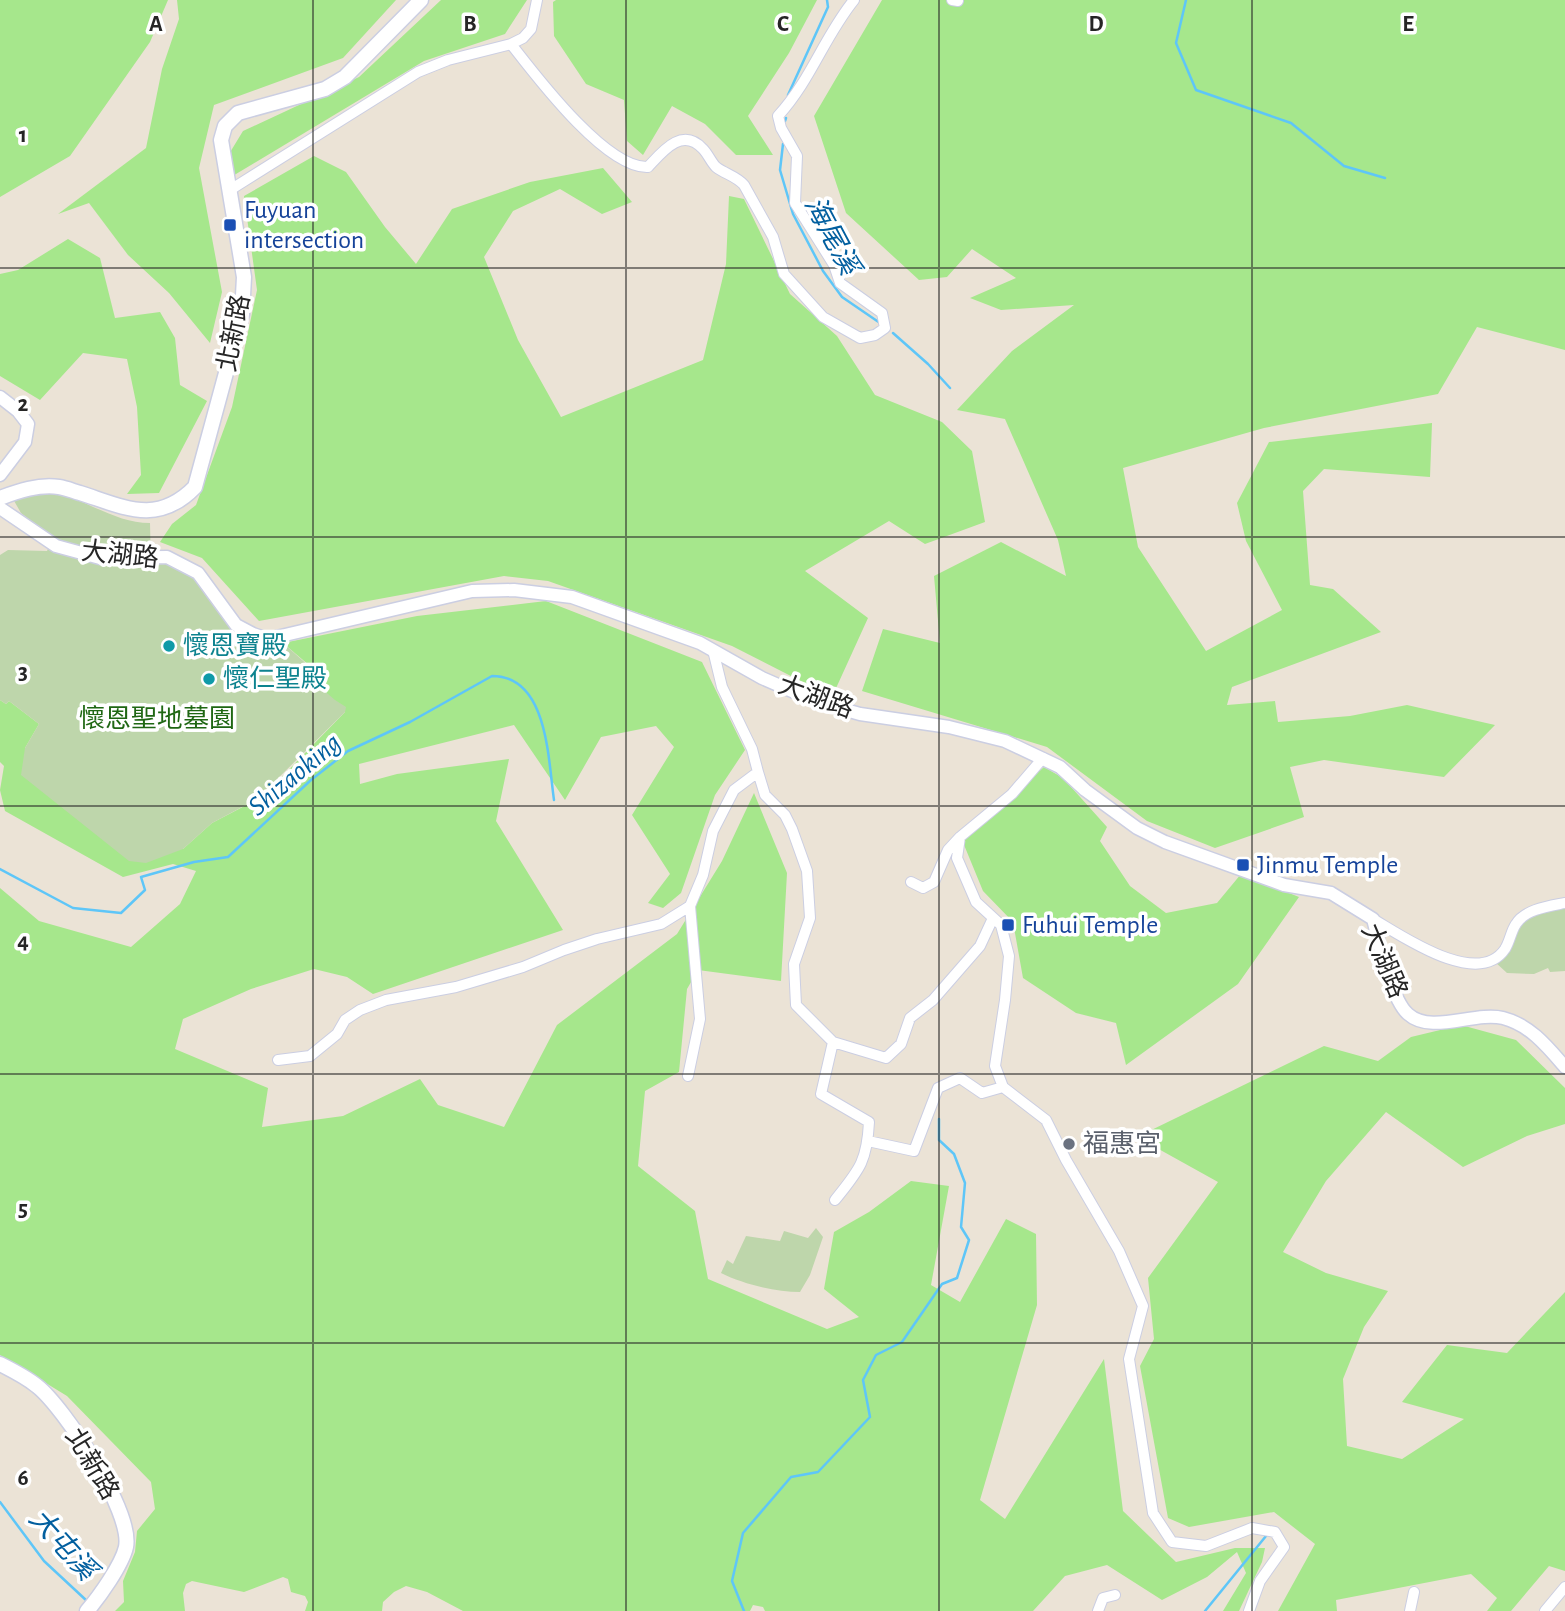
<svg xmlns="http://www.w3.org/2000/svg" width="1565" height="1611" font-family="'Alegreya Sans','Noto Sans TC',sans-serif">
  <style>
    .green { fill: #a6e78c }
    .cemetery { fill: #bed6ab }
    .lines { fill: none; stroke-linecap: round; stroke-linejoin: round }
    .stream { stroke: #5ec6f8; stroke-width: 2.5 }
    .minor-casing { stroke: #cbcee2; stroke-width: 12 }
    .tertiary-casing { stroke: #cbcee2; stroke-width: 15 }
    .secondary-casing { stroke: #cbcee2; stroke-width: 17 }
    .minor { stroke: #fff; stroke-width: 10 }
    .tertiary { stroke: #fff; stroke-width: 12 }
    .secondary { stroke: #fff; stroke-width: 14 }
    .grid { fill: none; stroke: #262626; stroke-width: 2; stroke-opacity: 0.55 }
    .transit-dot { fill: #1a4fb4; stroke: #fff; stroke-width: 2.5 }
    .culture-dot { fill: #0f9aa8; stroke: #fff; stroke-width: 2.5 }
    .worship-dot { fill: #6b7280; stroke: #fff; stroke-width: 2.5 }
    .labels { text-anchor: middle; dominant-baseline: central; stroke-width: 7; stroke-linejoin: round; paint-order: stroke }
    .transit-label { font-size: 26px; fill: #164399; stroke: #fff; text-anchor: start }
    .street-label { font-size: 26px; fill: #262626; stroke: #fff }
    .culture-label { font-size: 26px; fill: #0d838f; stroke: #fff; text-anchor: start }
    .park-label { font-size: 26px; fill: #1f6713; stroke: #fff }
    .worship-label { font-size: 26px; fill: #5b616d; stroke: #fff; text-anchor: start }
    .water-label { font-size: 28px; font-style: italic; fill: #025f9f; stroke: #fff }
    .grid-label { font-size: 23px; text-anchor: middle; font-weight: bold; fill: #262626; stroke: #fff; stroke-width: 7; stroke-linejoin: round; paint-order: stroke }
  </style>
  <rect width="100%" height="100%" fill="#ebe3d6"/>
  <!-- green -->
  <path class="green" d="M 0,0 L 168,0 L 150,42 L 70,156 L 0,197 Z
    M 177,0 L 396,0 L 343,58 L 214,105 L 199,168 L 222,292 L 210,343 L 169,293 L 128,255 L 89,203 L 58,214 L 146,148 L 162,69 L 179,19 Z
    M 441,0 L 527,0 L 505,34 L 424,61 L 231,177 L 229,154 L 243,131 L 359,77 Z
    M 556,0 L 817,0 L 789,53 L 748,116 L 773,155 L 736,155 L 705,124 L 672,106 L 643,155 L 627,141 L 624,100 L 586,84 L 554,36 L 553,2 Z
    M 882,0 L 1565,0 L 1565,350 L 1477,327 L 1438,394 L 1264,428 L 1123,468 L 1138,547 L 1206,651 L 1282,610 L 1246,541 L 1237,503 L 1269,442 L 1432,423 L 1430,477 L 1324,469 L 1303,491 L 1310,585 L 1333,589 L 1381,632 L 1232,687 L 1227,705 L 1275,701 L 1278,722 L 1350,716 L 1407,705 L 1495,725 L 1444,777 L 1324,760 L 1290,767 L 1304,817 L 1215,848 L 1147,821 L 1047,747 L 862,691 L 883,629 L 940,643 L 934,576 L 1001,542 L 1066,576 L 1058,540 L 1005,419 L 957,410 L 1012,351 L 1074,305 L 1001,310 L 970,298 L 1016,278 L 972,249 L 947,277 L 919,280 L 846,213 L 814,116 Z
    M 314,156 L 346,172 L 385,227 L 416,264 L 452,209 L 530,182 L 603,168 L 632,202 L 602,214 L 560,189 L 513,211 L 484,257 L 518,340 L 561,417 L 703,360 L 726,264 L 729,196 L 744,199 L 790,294 L 837,336 L 875,395 L 942,422 L 972,451 L 985,522 L 925,544 L 889,521 L 805,571 L 868,618 L 832,697 L 732,646 L 548,581 L 504,576 L 259,621 L 202,558 L 160,542 L 172,524 L 196,505 L 232,407 L 257,290 L 244,196 Z
    M 68,239 L 100,258 L 115,318 L 160,312 L 175,338 L 180,385 L 207,401 L 159,493 L 127,494 L 141,475 L 137,407 L 127,359 L 83,353 L 40,400 L 0,376 L 0,274 L 18,270 Z
    M 546,601 L 702,662 L 745,750 L 715,795 L 681,893 L 663,908 L 648,903 L 670,874 L 632,815 L 674,747 L 656,726 L 601,737 L 565,800 L 514,725 L 359,764 L 360,784 L 397,774 L 509,759 L 496,821 L 563,930 L 373,994 L 347,977 L 314,969 L 251,989 L 183,1019 L 175,1049 L 268,1088 L 262,1127 L 343,1116 L 420,1079 L 438,1105 L 504,1127 L 557,1025 L 677,934 L 722,861 L 754,793 L 787,873 L 781,981 L 698,970 L 687,989 L 679,1072 L 645,1091 L 638,1166 L 695,1211 L 708,1279 L 827,1329 L 859,1317 L 824,1289 L 834,1232 L 869,1212 L 911,1181 L 949,1186 L 931,1285 L 960,1302 L 1006,1219 L 1036,1234 L 1037,1305 L 980,1500 L 1005,1519 L 1104,1359 L 1123,1511 L 1176,1562 L 1235,1548 L 1265,1548 L 1262,1562 L 1239,1611 L 1223,1611 L 1246,1573 L 1237,1552 L 1207,1577 L 1162,1600 L 1107,1565 L 1065,1576 L 1033,1611 L 765,1611 L 763,1607 L 753,1605 L 750,1611 L 463,1611 L 427,1592 L 406,1586 L 394,1592 L 383,1602 L 382,1611 L 305,1611 L 308,1602 L 305,1596 L 291,1592 L 288,1579 L 283,1577 L 244,1592 L 192,1581 L 186,1584 L 183,1593 L 185,1611 L 115,1611 L 124,1602 L 123,1581 L 135,1552 L 137,1531 L 155,1509 L 151,1482 L 67,1396 L 0,1355 L 0,888 L 39,921 L 131,947 L 180,904 L 196,871 L 173,864 L 123,877 L 5,811 L 0,790 L 4,766 L 0,762 L 0,700 L 6,704 L 9,701 L 39,724 L 25,748 L 183,849 L 212,823 L 258,799 L 271,788 L 345,712 L 321,688 L 310,666 L 283,643 L 417,616 Z
    M 1044,767 L 1063,778 L 1107,827 L 1100,841 L 1130,886 L 1166,913 L 1217,903 L 1241,874 L 1299,897 L 1238,984 L 1126,1065 L 1116,1023 L 1076,1013 L 1023,978 L 1013,922 L 983,891 L 962,840 Z
    M 1461,1025 L 1516,1040 L 1565,1088 L 1565,1124 L 1527,1136 L 1463,1167 L 1386,1112 L 1326,1181 L 1283,1252 L 1326,1273 L 1388,1291 L 1364,1327 L 1343,1379 L 1347,1446 L 1402,1459 L 1464,1419 L 1402,1402 L 1447,1345 L 1507,1353 L 1565,1292 L 1565,1571 L 1549,1566 L 1511,1611 L 1487,1611 L 1497,1598 L 1471,1574 L 1336,1600 L 1337,1611 L 1278,1611 L 1315,1544 L 1274,1512 L 1189,1527 L 1168,1518 L 1140,1366 L 1154,1339 L 1148,1278 L 1218,1182 L 1137,1137 L 1324,1046 L 1378,1061 L 1411,1037 Z"/>
  <!-- cemetery -->
  <path class="cemetery" d="M 42,491 C 81,494 111,523 150,523 L 151,565 C 157,565 166,563 173,565 C 224,580 216,654 283,643 L 310,667 L 321,688 L 335,700 L 346,707 L 345,712 L 257,799 L 212,823 L 183,849 L 146,863 L 129,861 L 21,775 L 25,748 L 39,724 L 9,701 L 6,704 L 0,700 L 0,555 L 8,550 L 47,551 L 53,538 L 21,513 L 13,499 Z
    M 1565,908 L 1565,971 L 1550,972 L 1548,968 L 1534,974 L 1507,973 L 1495,962 C 1515,929 1522,910 1565,908 Z
    M 816,1228 L 823,1237 L 810,1275 L 800,1292 C 775,1292 743,1284 721,1273 L 727,1260 L 733,1264 L 746,1236 L 780,1241 L 784,1231 L 808,1238 Z"/>
  <g class="lines">
    <!-- stream -->
    <path class="stream" d="M 1186,0 L 1176,43 L 1196,90 L 1291,123 L 1344,166 L 1385,178
      M 788,95 L 828,7 L 827,0
      M 785,121 L 786,118
      M 783,144 L 780,170 L 793,214 L 823,271 L 842,297 L 880,323
      M 893,333 L 928,364 L 950,388
      M 0,869 L 73,908 L 121,913 L 145,890 L 141,877 L 194,862 L 228,857 L 311,780 L 348,751 L 410,722 L 492,676 C 548,676 548,759 554,800
      M 0,1502 L 44,1561 L 87,1601
      M 744,1611 L 732,1581 L 743,1533 L 791,1477 L 818,1472 L 870,1417 L 863,1380 L 876,1355 L 902,1342 L 942,1284 L 957,1278 L 969,1240 L 961,1227 L 965,1183 L 954,1154 L 939,1140 L 939,1119
      M 1205,1611 L 1266,1536"/>
    <!-- minor casing -->
    <g class="minor-casing">
      <path id="minor" d="M 952,0 L 958,1
        M 511,44 C 536,76 606,169 648,167 C 662,152 682,126 703,149 C 708,154 711,162 716,167 C 725,174 736,176 744,185 L 773,237 L 784,274 L 823,317 L 860,338 L 875,335 L 885,328 L 882,313 L 840,283 L 834,265 L 795,203 L 797,156 L 781,128 L 778,116 C 811,80 824,37 854,0
        M 230,190 L 418,72 L 448,60 L 511,44 L 523,38 L 531,29 L 537,0
        M 1043,758 L 1012,794 L 960,837 L 957,858 L 976,902 L 1001,925 L 1009,956 L 1005,1000 L 995,1066 L 1003,1087 L 1046,1120 L 1066,1160 L 1119,1251 L 1143,1306 L 1129,1359 L 1153,1513 L 1172,1542 L 1206,1546 L 1252,1528 L 1275,1532 L 1284,1547 L 1260,1581 L 1249,1611
        M 758,772 L 765,795 L 785,815 L 792,829 L 807,871 L 810,918 L 794,964 L 796,1005 L 833,1042 L 886,1058 L 901,1044 L 910,1018 L 933,1000 L 980,946 L 993,918
        M 911,882 L 923,888 L 934,882 L 948,850 L 960,837
        M 1373,919 C 1402,936 1478,989 1505,949 C 1510,941 1511,931 1516,924 C 1525,909 1550,906 1565,903
        M 833,1042 L 821,1094 L 869,1122 C 867,1162 859,1170 835,1200
        M 278,1060 L 310,1056 L 337,1034 L 345,1020 L 360,1010 L 386,1000 L 456,987 L 523,967 L 564,950 L 597,939 L 661,924 L 690,906 L 703,875 L 713,831 L 734,790 L 758,772 L 752,749 L 722,687 L 713,650
        M 688,1076 L 700,1019 L 690,906
        M 868,1141 L 914,1151 L 938,1088 L 960,1078 L 982,1093 L 1003,1087
        M 1098,1611 L 1103,1598 L 1115,1595
        M 1410,1611 L 1414,1592
        M 1545,1611 L 1565,1587"/>
    </g>
    <!-- tertiary casing -->
    <g class="tertiary-casing">
      <path id="tertiary" d="M 0,397 L 18,411 L 28,424 L 25,442 L 0,475
        M 0,508 L 56,546 L 100,558 L 167,557 L 198,573 L 236,625 L 253,634 L 268,639 L 472,591 L 514,590 L 572,597 L 700,643 L 762,678 L 817,702 L 860,714 L 949,727 L 1005,741 L 1060,767 L 1085,790 L 1137,828 L 1165,842 L 1284,885 L 1331,893 L 1373,919 C 1379,942 1391,999 1408,1014 C 1431,1035 1475,1011 1503,1018 C 1530,1025 1547,1046 1565,1067"/>
    </g>
    <!-- secondary casing -->
    <g class="secondary-casing">
      <path id="secondary" d="M 0,498 C 18,491 39,484 59,487 C 66,488 73,491 80,493 C 124,507 157,526 195,487 L 242,314 L 244,277 L 221,140 L 225,126 L 238,113 L 325,89 L 345,77 L 421,0
        M 0,1364 C 12,1370 26,1377 37,1386 C 64,1407 133,1512 126,1547 C 122,1565 99,1597 87,1611"/>
    </g>
    <!-- minor -->
    <use href="#minor" class="minor"/>
    <!-- tertiary -->
    <use href="#tertiary" class="tertiary"/>
    <!-- secondary -->
    <use href="#secondary" class="secondary"/>
  </g>
  <!-- grid -->
  <path class="grid" d="M 313,0 L 313,1611M 626,0 L 626,1611M 939,0 L 939,1611M 1252,0 L 1252,1611M 0,268 L 1565,268M 0,537 L 1565,537M 0,806 L 1565,806M 0,1074 L 1565,1074M 0,1343 L 1565,1343"/>
  <!-- markers -->
  <g class="transit-dot">
    <rect x="223" y="218" width="14" height="14" rx="3.5"/>
    <rect x="1236" y="858" width="14" height="14" rx="3.5"/>
    <rect x="1001" y="918" width="14" height="14" rx="3.5"/>
  </g>
  <g class="culture-dot">
    <circle cx="169" cy="646" r="7"/>
    <circle cx="209" cy="679" r="7"/>
  </g>
  <circle class="worship-dot" cx="1069" cy="1144" r="7"/>
  <g class="labels">
    <!-- transit labels -->
    <g class="transit-label">
      <text x="244" y="210">Fuyuan<tspan x="244" dy="30">intersection</tspan></text>
      <text x="1257" y="865">Jinmu Temple</text>
      <text x="1022" y="925">Fuhui Temple</text>
    </g>
    <!-- street labels -->
    <g class="street-label">
      <text transform="translate(234 333) rotate(-79)">北新路</text>
      <text transform="translate(120 555) rotate(6)">大湖路</text>
      <text transform="translate(816 697) rotate(20)">大湖路</text>
      <text transform="translate(1384 961) rotate(67)">大湖路</text>
      <text transform="translate(92 1464) rotate(59)">北新路</text>
    </g>
    <!-- culture labels -->
    <g class="culture-label">
      <text x="183" y="646">懷恩寶殿</text>
      <text x="223" y="679">懷仁聖殿</text>
    </g>
    <!-- park labels -->
    <g class="park-label">
      <text x="157" y="719">懷恩聖地墓園</text>
    </g>
    <!-- worship labels -->
    <g class="worship-label">
      <text x="1083" y="1144">福惠宮</text>
    </g>
    <!-- water labels -->
    <g class="water-label">
      <text transform="translate(831 236) rotate(62)">海尾溪</text>
      <text transform="translate(295 775) rotate(-40)">Shizaoking</text>
      <text transform="translate(62 1545) rotate(48)">大屯溪</text>
    </g>
  </g>
  <g class="grid-label">
    <text x="156" y="31">A</text>
    <text x="470" y="31">B</text>
    <text x="783" y="31">C</text>
    <text x="1096" y="31">D</text>
    <text x="1408" y="31">E</text>
    <text x="23" y="142">1</text>
    <text x="23" y="411">2</text>
    <text x="23" y="679">3</text>
    <text x="23" y="948">4</text>
    <text x="23" y="1216">5</text>
    <text x="23" y="1485">6</text>
  </g>
</svg>
